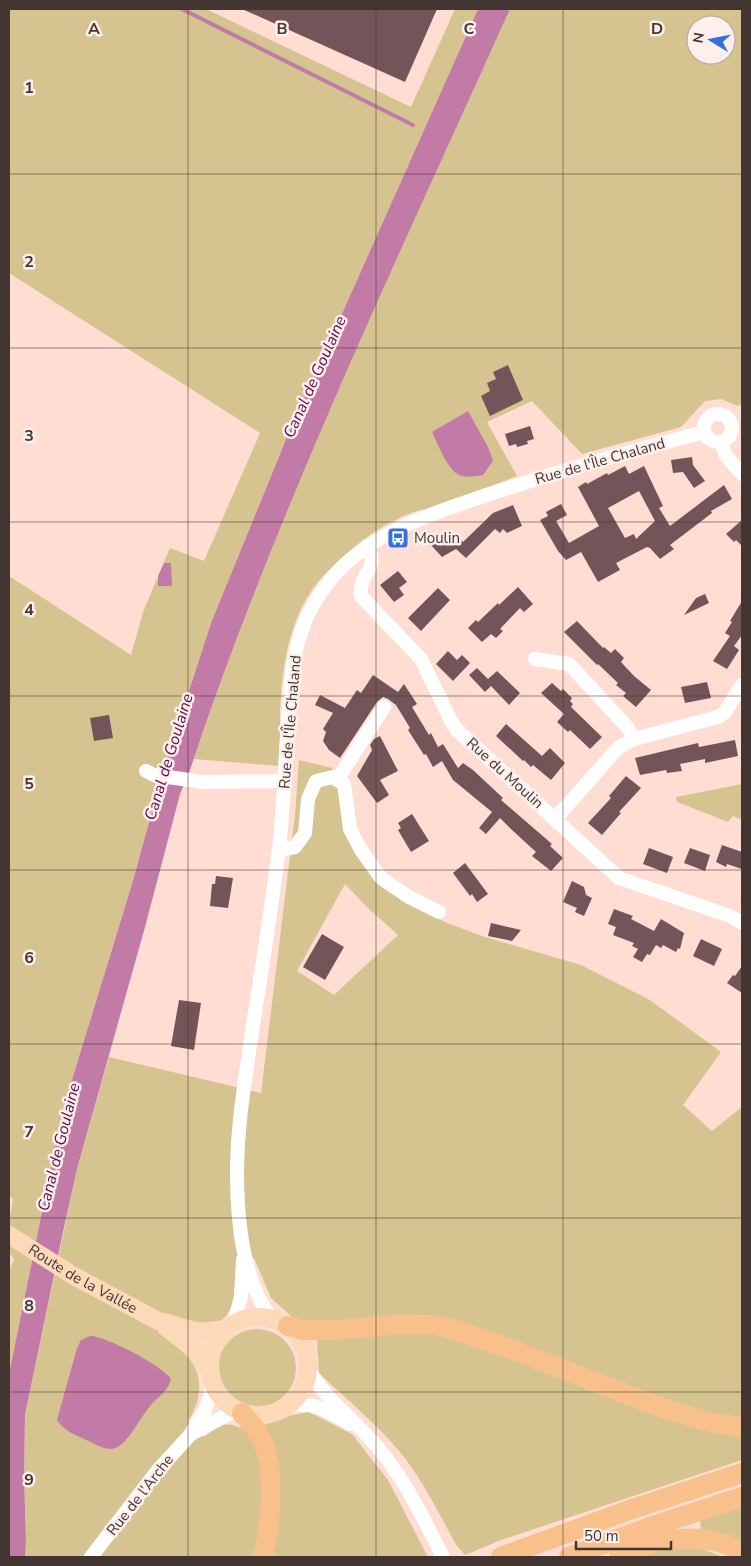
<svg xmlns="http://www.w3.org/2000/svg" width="751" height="1566" font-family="'Nunito Sans',sans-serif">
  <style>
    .green { fill: #d5c490; fill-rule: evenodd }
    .water { fill: #c27ba6 }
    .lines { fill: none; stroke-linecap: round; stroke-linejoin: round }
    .stream { stroke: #c27ba6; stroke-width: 4 }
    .building { fill: #735559; fill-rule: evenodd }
    .minor { stroke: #fff; stroke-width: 14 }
    .major { stroke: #fbd9b9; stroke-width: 18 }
    .highway { stroke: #f8c08a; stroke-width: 20 }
    .grid { fill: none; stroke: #433632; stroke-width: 1; stroke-opacity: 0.55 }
    .labels { text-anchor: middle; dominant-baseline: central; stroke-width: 5; stroke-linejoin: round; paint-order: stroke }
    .street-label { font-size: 15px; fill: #433632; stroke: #fdefeb }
    .poi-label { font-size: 15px; fill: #433632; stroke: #fdefeb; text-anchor: start }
    .water-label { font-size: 16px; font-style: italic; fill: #610949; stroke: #fdefeb }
    .grid-label { font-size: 16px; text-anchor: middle; font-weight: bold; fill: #433632; stroke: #fdefeb; stroke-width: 5; stroke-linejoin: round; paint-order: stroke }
  </style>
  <rect width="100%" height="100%" fill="#ffddd3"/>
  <!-- green -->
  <path class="green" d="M 9,9 L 206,9 L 411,107 L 455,9 L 478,9 L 287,437 L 211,623 L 165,765 L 132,884 L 63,1109 L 9,1374 L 9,1271 L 14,1259 L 9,1253 L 9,1222 L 13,1199 L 9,1196 L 9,576 L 131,655 L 143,612 L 170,548 L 204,561 L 260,433 L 9,273 Z
    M 510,9 L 742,9 L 742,404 L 738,406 L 721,399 L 705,401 L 681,427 L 582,454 L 532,401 L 487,422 L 517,476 L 435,508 C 409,509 378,528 358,544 C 343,557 326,571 314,587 C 292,617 284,657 281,694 C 279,718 281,742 279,766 L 194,759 C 280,501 398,256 510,9 ZM 696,25 L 726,25 L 726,55 L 696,55 Z
    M 299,760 L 332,768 L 339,792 L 345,831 L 411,905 L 447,923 L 485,937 L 581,965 L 650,1000 L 721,1052 L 683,1105 L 712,1131 L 742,1107 L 742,1460 L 501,1540 L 465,1555 L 457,1546 C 439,1515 423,1479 399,1451 C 375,1422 346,1399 319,1373 L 317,1345 L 319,1323 L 294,1319 L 271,1298 L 254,1258 L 237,1265 C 236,1287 236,1326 204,1326 C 194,1325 177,1317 167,1313 L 158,1332 C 167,1340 178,1347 186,1355 C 205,1374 202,1401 188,1421 L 204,1437 L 221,1424 L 232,1425 L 245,1429 L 263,1425 L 292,1415 L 309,1412 L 352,1434 L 388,1480 L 428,1557 L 25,1557 L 26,1540 L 24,1477 L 25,1415 L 77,1169 L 109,1057 L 261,1093 L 295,815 ZM 345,884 L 369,909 L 398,935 L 334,995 L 297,971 Z
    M 742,784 L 742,820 L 733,816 L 728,822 L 677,802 L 676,797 Z
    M218 1368a39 39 0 1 1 78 0a39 39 0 1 1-78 0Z
    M 742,1507 L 742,1545 L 701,1534 L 700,1520 Z
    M 700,1548 L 723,1557 L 633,1557 L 658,1549 Z"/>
  <!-- water -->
  <path class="water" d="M 478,9 L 510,9 C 397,260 277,509 190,770 L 180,794 L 174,817 L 145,927 L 77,1169 L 63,1232 L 25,1415 L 24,1477 L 26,1540 L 25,1557 L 9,1557 L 9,1374 L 63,1109 L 132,884 L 165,765 L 211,623 L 287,437 Z
    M 468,411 L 489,449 L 493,461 L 483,475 C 476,476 466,478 459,475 C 448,470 437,443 432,432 Z
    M 164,563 L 171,563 L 172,586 L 158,586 L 158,576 Z
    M 90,1336 C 106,1336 163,1366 171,1379 C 169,1391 157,1397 150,1406 C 141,1416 126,1449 111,1449 C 102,1449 94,1443 86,1440 C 74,1434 64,1431 57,1420 L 77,1348 L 81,1340 Z"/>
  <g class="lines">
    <!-- stream -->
    <path class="stream" d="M 182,9 L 413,125"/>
  </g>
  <!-- building -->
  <path class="building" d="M 242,9 L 437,9 L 405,82 Z
    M 508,365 L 523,400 L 490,416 L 481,396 L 490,391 L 487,383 L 496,379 L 493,372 Z
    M 530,426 L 534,439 L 527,441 L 528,444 L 517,447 L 516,444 L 509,446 L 505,434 Z
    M 692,457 L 693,465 L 705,481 L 694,488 L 683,472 L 673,473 L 671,460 Z
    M 625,466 L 629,474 L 644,466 L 663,506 L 659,508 L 670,526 L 724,485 L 732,499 L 711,511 L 712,513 L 670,545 L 674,549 L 660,559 L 650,548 L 647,547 L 616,563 L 620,570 L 598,582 L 581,552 L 566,560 L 558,551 L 540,520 L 548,516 L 546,512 L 561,504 L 567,515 L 556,521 L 569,543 L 599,526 L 578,487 L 586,482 L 587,484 L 607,473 L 608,475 ZM 639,491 L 655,521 L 636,539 L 634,534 L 625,538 L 608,508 Z
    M 513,505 L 522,526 L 507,533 L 503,529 L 500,533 L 495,529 L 466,558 L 456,549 L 442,557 L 430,544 L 444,535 L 449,541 L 455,534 L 463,542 L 493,513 Z
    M 742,520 L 742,546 L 736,540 L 734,542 L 726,534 Z
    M 398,571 L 407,582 L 399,588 L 404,595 L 394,602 L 380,585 Z
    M 518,587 L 533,604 L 524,612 L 520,608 L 500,629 L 503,631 L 496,638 L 491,634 L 482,642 L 468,628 L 476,620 L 478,622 L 498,603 L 499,605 Z
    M 438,588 L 450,600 L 421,631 L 408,618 Z
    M 705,594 L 709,603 L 684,615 L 696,598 Z
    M 742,601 L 742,635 L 734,646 L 739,650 L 727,669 L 713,661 L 730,636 L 725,633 L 732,622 L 730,621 Z
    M 577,621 L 603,648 L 604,647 L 611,653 L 615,649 L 624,658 L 621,662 L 634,676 L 651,690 L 636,707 L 623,696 L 626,693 L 616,685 L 618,683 L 598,664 L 597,665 L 564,632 Z
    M 448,651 L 457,660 L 462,655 L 470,663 L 453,681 L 436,664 Z
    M 477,668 L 488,679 L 497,671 L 520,693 L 509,705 L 491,686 L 485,692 L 469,675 Z
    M 373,675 L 398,692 L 404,684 L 417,704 L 412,707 L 429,735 L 431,733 L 438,747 L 443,744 L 458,768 L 463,763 L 473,770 L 503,798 L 501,800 L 552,844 L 550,846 L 563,858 L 551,871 L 532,856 L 536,852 L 512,830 L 500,818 L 486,834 L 479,828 L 492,812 L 453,780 L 442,761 L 433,767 L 426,754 L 424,755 L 408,730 L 410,728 L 396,705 L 388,699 L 383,697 L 377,702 L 340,758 L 329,750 L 323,741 L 326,732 L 323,729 L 333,713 L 315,705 L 320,695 L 345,708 L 357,690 L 361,693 Z
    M 707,682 L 711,698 L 685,703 L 681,687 Z
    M 552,683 L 561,691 L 563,689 L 572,698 L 570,701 L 573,704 L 571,707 L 602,737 L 590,749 L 570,730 L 568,732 L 557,722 L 564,714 L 541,693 Z
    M 109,715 L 113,738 L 94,741 L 90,718 Z
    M 506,724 L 542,756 L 550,748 L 565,763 L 551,780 L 533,765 L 531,767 L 524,760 L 523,761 L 496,736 Z
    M 380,736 L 398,771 L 380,780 L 389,795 L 377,803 L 357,776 L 372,750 L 370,745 L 374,739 Z
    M 735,740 L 738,756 L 705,763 L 705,759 L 680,764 L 682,771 L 667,773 L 666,770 L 640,775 L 635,758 L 698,743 L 699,747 Z
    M 626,776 L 641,788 L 619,812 L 621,813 L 602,835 L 588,823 L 611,798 L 609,796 Z
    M 412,814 L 429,841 L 411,852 L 398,830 L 401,828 L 398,823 Z
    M 722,845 L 742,852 L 742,869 L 727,864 L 726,867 L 716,862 Z
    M 649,848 L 673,857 L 667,873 L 643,864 Z
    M 690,848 L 710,855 L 705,871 L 684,863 Z
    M 465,863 L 488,894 L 477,902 L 472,894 L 470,896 L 453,873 Z
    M 216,876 L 233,878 L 228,908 L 210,906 L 212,884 L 215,884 Z
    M 572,881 L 584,887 L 586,895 L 592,898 L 584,916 L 575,912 L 577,908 L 563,902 Z
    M 614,909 L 633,916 L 631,919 L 654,931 L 661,919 L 684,933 L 680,949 L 678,948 L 676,952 L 663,945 L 661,948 L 656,945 L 650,955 L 647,954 L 642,962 L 633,957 L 638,949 L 632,946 L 634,943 L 613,935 L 616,927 L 608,924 Z
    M 491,923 L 521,930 L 512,941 L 488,936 Z
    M 322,934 L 344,947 L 325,980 L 303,967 Z
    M 701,939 L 722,949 L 714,966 L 693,956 Z
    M 742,966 L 742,993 L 727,983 L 733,975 L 735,976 Z
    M 179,1000 L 201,1003 L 194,1050 L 171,1046 Z"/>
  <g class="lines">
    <!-- minor -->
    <path class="minor" d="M704 428a14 14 0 1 1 28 0a14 14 0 1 1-28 0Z
      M 721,442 L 726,456 L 742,474
      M 367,546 C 381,571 358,572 361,596 L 421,659 L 451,721 L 457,730 L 619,878 L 730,916 L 742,923
      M 535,659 L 569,664 L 628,728 L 634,739
      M 146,771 L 154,775 L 203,782 L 285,781
      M 337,780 L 384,707
      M 555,819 L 619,747 L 634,739 L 718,717 L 725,712 L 742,685
      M 279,850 L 295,847 L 305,833 L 308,799 L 316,781 L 333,777 L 344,784 L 350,829 L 361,850 L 381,878 L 409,897 L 439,912
      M 271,1318 C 242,1279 237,1220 237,1172 C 237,1130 244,1087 250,1045 C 260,979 271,914 279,848 C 284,805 285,762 288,720 C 290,693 291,665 299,639 C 306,613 322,588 340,569 C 382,528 437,512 490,494 C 561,470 632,451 704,432
      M 234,1323 L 241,1297 L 243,1260
      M 308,1368 C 325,1400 357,1421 379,1449 C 406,1481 424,1520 443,1557
      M 289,1405 C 316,1402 328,1411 350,1424
      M 191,1434 L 236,1410
      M 91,1557 L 158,1470 L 190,1435 L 205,1410 L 211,1394 L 212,1381"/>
    <!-- major -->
    <g class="major">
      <path id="s1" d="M 9,1235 L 74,1276 L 158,1321 L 200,1332 L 226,1329"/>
      <circle cx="259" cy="1366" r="49"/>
      <path d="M 166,1327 L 192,1347 L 210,1370"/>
    </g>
    <!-- highway -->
    <path class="highway" d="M 288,1326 L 302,1330 L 334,1330 L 402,1324 L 435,1325 L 459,1331 L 513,1350 L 662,1408 L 713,1423 L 742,1427
      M 242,1413 C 251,1423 260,1433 264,1445 C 275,1471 270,1530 263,1557
      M 619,1552 C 660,1540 702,1529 742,1552
      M 501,1557 L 635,1508 L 742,1473
      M 569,1557 L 653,1526 L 742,1497"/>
  </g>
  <!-- grid -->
  <path class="grid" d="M 188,9 L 188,1557M 376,9 L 376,1557M 563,9 L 563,1557M 9,174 L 742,174M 9,348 L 742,348M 9,522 L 742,522M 9,696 L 742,696M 9,870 L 742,870M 9,1044 L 742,1044M 9,1218 L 742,1218M 9,1392 L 742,1392"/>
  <!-- icons -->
  <defs>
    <g id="bus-square" transform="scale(1.125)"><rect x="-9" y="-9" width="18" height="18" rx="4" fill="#3371df" stroke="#fdefeb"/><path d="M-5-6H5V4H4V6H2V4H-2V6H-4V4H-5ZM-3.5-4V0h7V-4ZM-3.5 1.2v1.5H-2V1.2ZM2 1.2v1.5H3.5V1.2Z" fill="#fff"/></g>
  </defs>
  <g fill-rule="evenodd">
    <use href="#bus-square" x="398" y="538"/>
  </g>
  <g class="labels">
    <!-- street labels -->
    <g class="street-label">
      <text transform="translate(600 461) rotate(-16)">Rue de l'Île Chaland</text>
      <text transform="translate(290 722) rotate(-85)">Rue de l'Île Chaland</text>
      <text transform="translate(505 773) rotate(42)">Rue du Moulin</text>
      <text stroke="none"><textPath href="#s1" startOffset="86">Route de la Vallée</textPath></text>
      <text transform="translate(140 1495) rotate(-52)">Rue de l'Arche</text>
    </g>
    <!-- poi labels -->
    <g class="poi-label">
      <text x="414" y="538">Moulin</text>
    </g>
    <!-- water labels -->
    <g class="water-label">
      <text transform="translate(315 377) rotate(-66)">Canal de Goulaine</text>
      <text transform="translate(169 757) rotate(-73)">Canal de Goulaine</text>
      <text transform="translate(59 1147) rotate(-76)">Canal de Goulaine</text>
    </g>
  </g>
  <g class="grid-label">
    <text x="94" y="34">A</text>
    <text x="282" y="34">B</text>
    <text x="469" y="34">C</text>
    <text x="657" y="34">D</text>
    <text x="29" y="93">1</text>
    <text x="29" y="267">2</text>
    <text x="29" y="441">3</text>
    <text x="29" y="615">4</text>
    <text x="29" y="789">5</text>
    <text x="29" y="963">6</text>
    <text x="29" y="1137">7</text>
    <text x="29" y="1311">8</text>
    <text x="29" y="1485">9</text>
  </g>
  <!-- border -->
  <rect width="751" height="1566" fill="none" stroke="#433632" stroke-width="20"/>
  <!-- north arrow -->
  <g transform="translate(711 40) rotate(280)"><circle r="24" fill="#fdefeb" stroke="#b3a5a1"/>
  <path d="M0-4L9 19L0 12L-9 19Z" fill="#3371df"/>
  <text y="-8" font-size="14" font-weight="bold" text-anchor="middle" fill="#433632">N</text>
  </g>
  <!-- scale -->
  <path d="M576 1541v8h95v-8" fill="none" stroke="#433632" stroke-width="2.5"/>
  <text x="584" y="1541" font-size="15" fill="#433632" stroke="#fdefeb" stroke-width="4" paint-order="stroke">50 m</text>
</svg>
